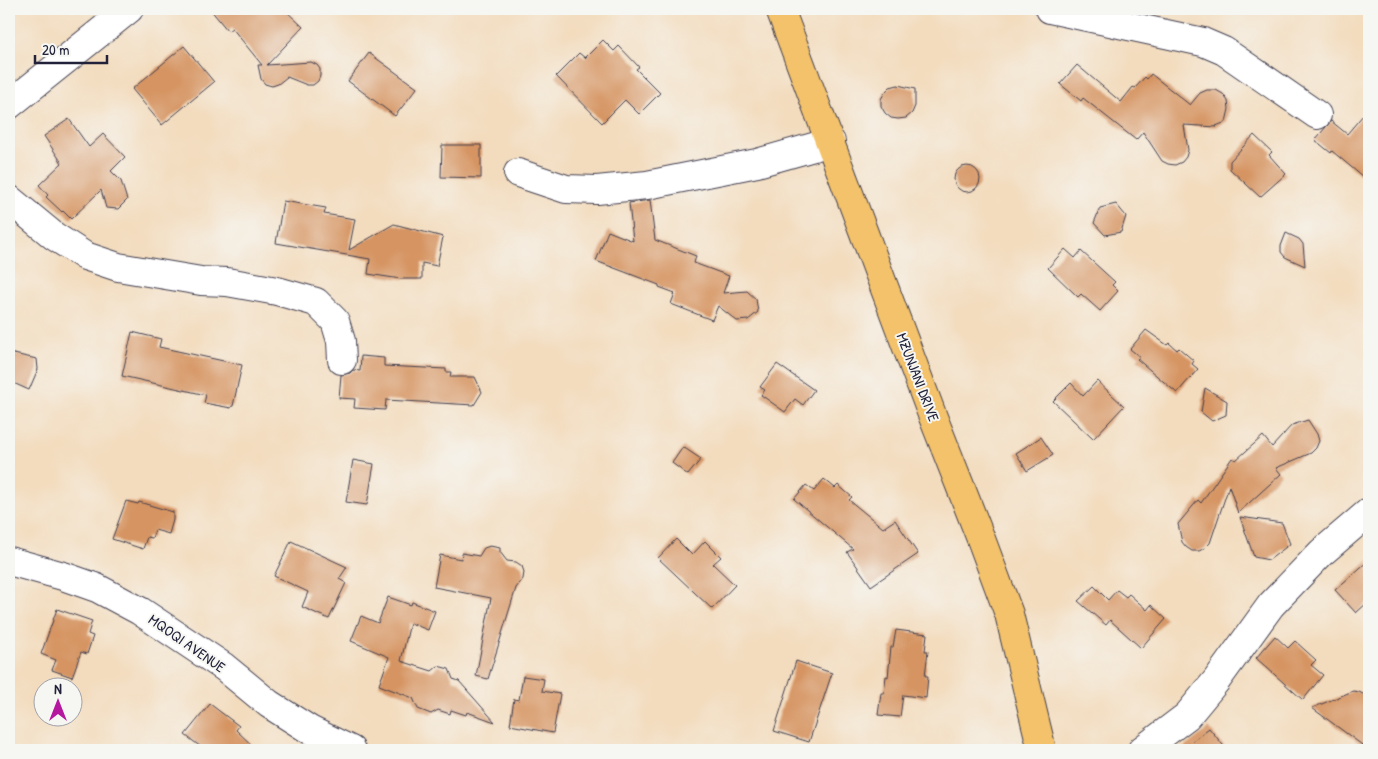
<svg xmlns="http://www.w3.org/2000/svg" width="1378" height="759" font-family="'Patrick Hand',sans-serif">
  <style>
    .building { fill: #d69462 }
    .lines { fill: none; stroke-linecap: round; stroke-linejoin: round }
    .minor-casing { stroke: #413e4f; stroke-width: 30 }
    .major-casing { stroke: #413e4f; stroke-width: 30 }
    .minor { stroke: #fff; stroke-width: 28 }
    .major { stroke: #f3c26a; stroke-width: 28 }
    .labels { text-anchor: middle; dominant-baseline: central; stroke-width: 4; stroke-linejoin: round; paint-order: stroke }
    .street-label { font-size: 15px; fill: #22223b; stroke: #f6f6f2 }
  </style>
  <rect width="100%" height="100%" fill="#f6f6f2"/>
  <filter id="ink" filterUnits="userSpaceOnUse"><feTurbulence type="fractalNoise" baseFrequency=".02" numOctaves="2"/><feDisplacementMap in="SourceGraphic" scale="10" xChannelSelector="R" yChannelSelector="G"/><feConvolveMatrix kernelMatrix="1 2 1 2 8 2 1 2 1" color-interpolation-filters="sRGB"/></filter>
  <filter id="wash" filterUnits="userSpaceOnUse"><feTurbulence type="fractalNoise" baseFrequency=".0096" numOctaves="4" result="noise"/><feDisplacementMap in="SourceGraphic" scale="20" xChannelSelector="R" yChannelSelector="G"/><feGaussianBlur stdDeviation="1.12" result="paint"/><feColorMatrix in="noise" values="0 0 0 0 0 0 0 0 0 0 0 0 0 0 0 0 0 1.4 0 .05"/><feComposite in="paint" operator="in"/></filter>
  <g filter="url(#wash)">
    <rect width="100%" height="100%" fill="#f3dcbe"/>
    <g id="blocks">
      <!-- building -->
      <path class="building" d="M 210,9 L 284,9 L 303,27 L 267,65 L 311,62 L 317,65 L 320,69 L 320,76 L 318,81 L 313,85 L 307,85 L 287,77 L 278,84 L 272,86 L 265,84 L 261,79 L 258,65 L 262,65 L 232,28 L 228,31 Z
        M 603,40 L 614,51 L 619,46 L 639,67 L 636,69 L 660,93 L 639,114 L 625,100 L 602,123 L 556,76 L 579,53 L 585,58 Z
        M 184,46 L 214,82 L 162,125 L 132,89 Z
        M 369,53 L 417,88 L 395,116 L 348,81 Z
        M 1077,65 L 1121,102 L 1133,87 L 1135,88 L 1145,77 L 1147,79 L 1151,74 L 1190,105 L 1200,93 L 1207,90 L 1216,90 L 1223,94 L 1228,101 L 1229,109 L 1226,122 L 1216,126 L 1217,127 L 1184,125 L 1188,150 L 1186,157 L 1182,162 L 1175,165 L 1168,164 L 1162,161 L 1143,132 L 1136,140 L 1083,98 L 1081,101 L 1060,84 Z
        M 898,85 L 915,89 L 915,106 L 912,113 L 906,118 L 898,119 L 891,118 L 885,113 L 881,106 L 881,99 L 885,92 L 890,87 Z
        M 1369,108 L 1369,182 L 1332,151 L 1331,153 L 1315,140 L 1331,121 L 1347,134 Z
        M 69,119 L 89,147 L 103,134 L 125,157 L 111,171 L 121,181 L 127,200 L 118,209 L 106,208 L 101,190 L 71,219 L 63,211 L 62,212 L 46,197 L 48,195 L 39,185 L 62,163 L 44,136 Z
        M 1254,135 L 1272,152 L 1269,155 L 1286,174 L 1260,197 L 1230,169 L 1230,161 Z
        M 442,145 L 481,145 L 481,178 L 441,177 Z
        M954 179a13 13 0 1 1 26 0a13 13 0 1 1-26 0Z
        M 650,200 L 655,240 L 696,256 L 694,263 L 729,276 L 723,293 L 747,291 L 756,299 L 758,312 L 748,320 L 737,321 L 718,306 L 712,320 L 671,304 L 675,293 L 659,287 L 659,285 L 596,261 L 608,231 L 633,241 L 629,203 Z
        M 283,201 L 326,208 L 324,214 L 355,219 L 349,250 L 394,224 L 443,237 L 437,266 L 422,263 L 422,279 L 401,279 L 368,274 L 370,259 L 276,243 Z
        M 1116,204 L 1126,216 L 1121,232 L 1105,235 L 1094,223 L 1100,208 Z
        M 1286,233 L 1299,239 L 1303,244 L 1305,266 L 1285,257 L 1281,252 L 1281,246 Z
        M 1065,249 L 1075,258 L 1081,251 L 1115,282 L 1112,285 L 1118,291 L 1100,311 L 1081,294 L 1078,297 L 1048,268 Z
        M 1146,330 L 1167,345 L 1169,343 L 1177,350 L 1179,348 L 1194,361 L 1192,364 L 1198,369 L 1177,393 L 1137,359 L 1140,357 L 1130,349 Z
        M 132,332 L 161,339 L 159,347 L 242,365 L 233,406 L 232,406 L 231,408 L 204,403 L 206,395 L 122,376 Z
        M 9,353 L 37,359 L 38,369 L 29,390 L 9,381 Z
        M 361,356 L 384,358 L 384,366 L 446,369 L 446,372 L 451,372 L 450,377 L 475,377 L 482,392 L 474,405 L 386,400 L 385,410 L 354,408 L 355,399 L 339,398 L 341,375 L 350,373 L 353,370 L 360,371 Z
        M 777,364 L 814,390 L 803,405 L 795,399 L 785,412 L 761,395 L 765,390 L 760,387 Z
        M 1097,381 L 1124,406 L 1093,439 L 1053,401 L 1071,383 L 1083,396 Z
        M 1205,388 L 1227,401 L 1226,415 L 1212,421 L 1201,412 Z
        M 1308,420 L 1317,434 L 1319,441 L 1316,448 L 1311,453 L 1276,468 L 1281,474 L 1238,513 L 1229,486 L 1210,543 L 1205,548 L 1199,551 L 1192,551 L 1186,547 L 1182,542 L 1178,524 L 1198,500 L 1201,503 L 1232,458 L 1236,460 L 1263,436 L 1272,447 L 1292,425 Z
        M 1041,437 L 1053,455 L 1027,471 L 1016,453 Z
        M 683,447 L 701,459 L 688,475 L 672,463 Z
        M 353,460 L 374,464 L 367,505 L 346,502 Z
        M 824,479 L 835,488 L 838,485 L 852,497 L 849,500 L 883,528 L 895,520 L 918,554 L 871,586 L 847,552 L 853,549 L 794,499 L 806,485 L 814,491 Z
        M 126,501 L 138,504 L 139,502 L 173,512 L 173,520 L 169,534 L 155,530 L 152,538 L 147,537 L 143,549 L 112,539 Z
        M 1240,517 L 1282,523 L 1290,544 L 1269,560 L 1254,557 Z
        M 676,539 L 692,555 L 705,541 L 721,557 L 713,564 L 735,585 L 712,609 L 658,558 Z
        M 291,541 L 347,567 L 339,579 L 346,583 L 329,619 L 302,607 L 308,592 L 274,576 Z
        M 490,546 L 500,548 L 500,552 L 507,561 L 516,562 L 522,566 L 524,572 L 523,579 L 516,588 L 488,679 L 476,676 L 491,598 L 434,587 L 440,555 L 461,559 L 462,553 L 479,556 L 484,548 Z
        M 1369,560 L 1369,601 L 1356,613 L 1335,590 Z
        M 1094,586 L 1108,600 L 1117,590 L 1126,597 L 1129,594 L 1147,610 L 1151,605 L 1166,619 L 1141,648 L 1110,620 L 1106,625 L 1078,601 Z
        M 388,597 L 411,605 L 412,602 L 435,611 L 428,630 L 410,623 L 401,661 L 432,671 L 438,666 L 449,669 L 453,679 L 459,681 L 495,722 L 467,712 L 466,715 L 451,710 L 450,714 L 438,710 L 431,714 L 418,709 L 413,698 L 379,685 L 389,657 L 351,641 L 361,616 L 378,623 Z
        M 57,609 L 92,621 L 88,634 L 93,636 L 87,654 L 81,652 L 72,677 L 52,670 L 56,660 L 41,654 Z
        M 896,630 L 927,634 L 925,651 L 928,651 L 925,676 L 928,676 L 926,698 L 903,695 L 900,717 L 878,715 L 881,693 L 884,693 L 886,676 L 888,677 L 891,647 L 893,647 Z
        M 1275,636 L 1288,648 L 1295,641 L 1316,660 L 1311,665 L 1323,675 L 1303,700 L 1256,658 Z
        M 796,661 L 832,673 L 809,742 L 774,731 Z
        M 523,676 L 544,679 L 542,691 L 560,694 L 553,733 L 510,725 L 514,699 L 519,700 Z
        M 1353,691 L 1359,692 L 1365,695 L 1368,700 L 1369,750 L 1312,708 Z
        M 210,704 L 239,726 L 236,730 L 257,750 L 205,750 L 185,735 Z
        M 1209,728 L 1227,750 L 1181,750 Z"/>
    </g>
  </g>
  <g filter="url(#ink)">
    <use href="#blocks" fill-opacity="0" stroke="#413e4f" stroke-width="1"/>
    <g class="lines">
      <!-- minor casing -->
      <g class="minor-casing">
        <path id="minor" d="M 1050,9 L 1203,42 L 1224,51 L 1317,115
          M 9,105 L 129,9
          M 518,173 L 566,189 L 597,190 L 647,185 L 757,163 L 831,142
          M 9,199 L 54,236 L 85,256 L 118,267 L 201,281 L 227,282 L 277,291 L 316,302 L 335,321 L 341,341 L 342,360
          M 9,561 L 63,576 L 97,588 L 140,611 L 224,667 L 269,704 L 310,730 L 351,750
          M 1142,750 L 1187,716 L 1216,681 L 1271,605 L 1321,553 L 1369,512"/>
      </g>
      <!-- major casing -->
      <g class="major-casing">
        <path id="major" d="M 780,9 L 931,412 L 981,539 L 1009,614 L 1042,750"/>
      </g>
      <!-- minor -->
      <use href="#minor" class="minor"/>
      <!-- major -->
      <use href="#major" class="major"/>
    </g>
  </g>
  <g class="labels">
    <!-- street labels -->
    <g class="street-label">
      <text transform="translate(918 377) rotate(69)">MZUNJANI DRIVE</text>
      <text transform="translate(187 643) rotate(35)">MQOQI AVENUE</text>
    </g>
  </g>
  <!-- margin -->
  <rect width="1378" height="759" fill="none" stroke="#f6f6f2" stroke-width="30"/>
  <!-- north arrow -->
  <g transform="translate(58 702)"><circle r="24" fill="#f6f6f2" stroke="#a1a1a9"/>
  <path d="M0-4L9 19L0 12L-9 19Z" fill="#b5179e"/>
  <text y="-8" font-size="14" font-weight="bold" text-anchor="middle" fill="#22223b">N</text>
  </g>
  <!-- scale -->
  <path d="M35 55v8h72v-8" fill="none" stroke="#22223b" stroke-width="2.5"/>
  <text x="42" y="55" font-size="15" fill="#22223b" stroke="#f6f6f2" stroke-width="4" paint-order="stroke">20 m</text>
</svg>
